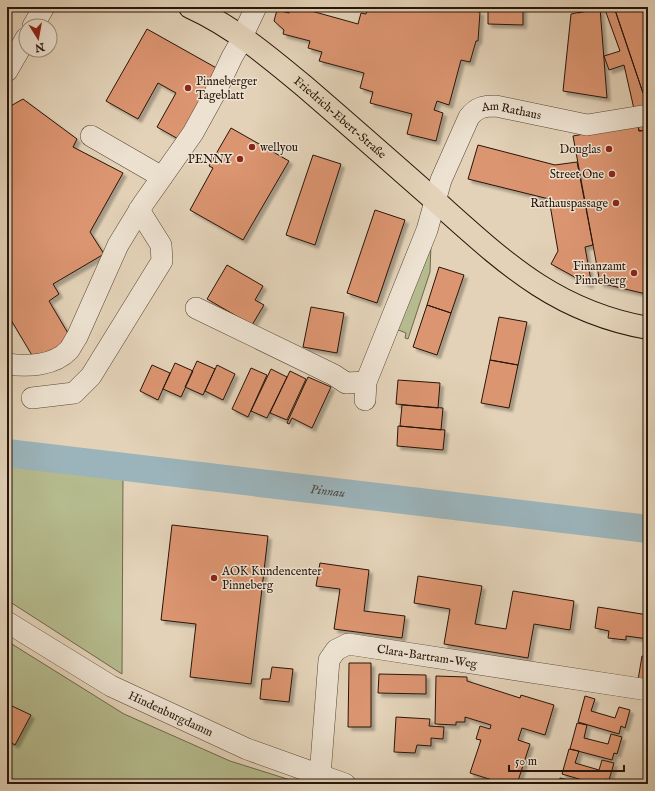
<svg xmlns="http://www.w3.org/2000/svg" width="655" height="791" font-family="'IM FELL English',serif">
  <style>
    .green { fill: #b5bb8e; stroke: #6e684c }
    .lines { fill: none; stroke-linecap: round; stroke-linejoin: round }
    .river { stroke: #9bb4bb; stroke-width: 28 }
    .building { fill: #dc9571; stroke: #271509; filter: url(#shadow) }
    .minor-casing { stroke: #564435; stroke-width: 22 }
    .major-casing { stroke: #271509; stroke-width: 24 }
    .minor { stroke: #ede2d1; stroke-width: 21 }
    .major { stroke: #e3d2b8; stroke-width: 22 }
    .poi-dot { fill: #8f2418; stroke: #ede2d1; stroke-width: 1.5 }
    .labels { text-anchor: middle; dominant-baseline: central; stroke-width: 3; stroke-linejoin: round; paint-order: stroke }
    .poi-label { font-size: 12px; fill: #271509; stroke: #ede2d1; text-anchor: end }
    .street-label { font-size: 12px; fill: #271509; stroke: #ede2d1 }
    .water-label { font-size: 13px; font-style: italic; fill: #504d47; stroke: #ede2d1 }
  </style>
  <defs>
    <filter id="shadow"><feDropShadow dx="3.5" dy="3.5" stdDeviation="1" flood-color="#0004"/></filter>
  </defs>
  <rect width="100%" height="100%" fill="#e3d2b8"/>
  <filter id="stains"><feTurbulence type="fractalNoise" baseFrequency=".005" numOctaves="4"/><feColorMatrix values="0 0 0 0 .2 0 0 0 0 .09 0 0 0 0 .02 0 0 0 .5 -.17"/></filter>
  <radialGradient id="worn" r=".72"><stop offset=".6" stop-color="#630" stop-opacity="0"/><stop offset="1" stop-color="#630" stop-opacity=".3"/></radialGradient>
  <!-- green -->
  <path class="green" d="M 431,244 L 430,272 L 408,339 L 405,338 L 406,333 L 396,329 Z
    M 7,458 L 123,476 L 122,674 L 7,600 Z
    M 7,641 L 124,714 L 230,761 L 303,784 L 7,784 Z"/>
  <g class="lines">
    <!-- river -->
    <path class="river" id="s1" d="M 7,453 L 648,529"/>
  </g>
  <!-- building -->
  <path class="building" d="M 290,7 L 297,7 L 358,24 L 361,13 L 366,14 L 368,7 L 474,7 L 473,11 L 480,12 L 478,41 L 476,41 L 470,62 L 461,60 L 449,105 L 437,101 L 434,110 L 443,113 L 436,141 L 407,134 L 412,114 L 370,103 L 373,92 L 360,88 L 364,73 L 319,61 L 322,52 L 308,48 L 310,41 L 283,34 L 284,30 L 274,21 L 277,10 L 289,13 Z
    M 488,7 L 523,7 L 523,25 L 488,24 Z
    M 577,7 L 602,7 L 603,8 L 578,13 Z
    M 604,7 L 614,7 L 643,93 L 648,92 L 648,130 L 639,131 L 624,65 L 609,70 L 604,56 L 620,51 Z
    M 614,7 L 648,7 L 648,92 L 643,93 Z
    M 600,8 L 607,98 L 563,91 L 571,14 Z
    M 147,29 L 220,70 L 180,140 L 157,127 L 176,93 L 158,83 L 138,119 L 106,101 Z
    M 23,99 L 77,139 L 73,147 L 123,173 L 90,232 L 104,254 L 53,284 L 59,294 L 49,301 L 72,340 L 36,362 L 11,320 L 7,322 L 7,108 Z
    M 638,124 L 639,131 L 648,130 L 648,300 L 646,294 L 600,283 L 573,136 Z
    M 231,128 L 289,161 L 243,240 L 190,210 L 213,168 L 209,166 Z
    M 478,145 L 555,165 L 577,162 L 593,245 L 585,247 L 591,281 L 589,285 L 551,264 L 558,251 L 549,199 L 468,179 Z
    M 313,155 L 341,164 L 315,245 L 286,235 Z
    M 375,210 L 405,220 L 377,303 L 347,293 Z
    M 227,265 L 263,286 L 255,300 L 264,305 L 252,325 L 207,299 Z
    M 439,267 L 464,275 L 451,313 L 427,305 Z
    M 427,305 L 451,313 L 437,355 L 413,347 Z
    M 311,307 L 344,313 L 337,353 L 303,347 Z
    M 499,317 L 527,322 L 518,365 L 490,360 Z
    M 490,360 L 518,365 L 509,408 L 481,403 Z
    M 197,361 L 215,369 L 203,395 L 185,387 Z
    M 175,363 L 193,371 L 181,397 L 163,389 Z
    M 152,365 L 170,373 L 158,400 L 140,391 Z
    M 217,365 L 235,374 L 223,400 L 205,391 Z
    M 251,368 L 267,375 L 248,417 L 232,409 Z
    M 271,369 L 287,377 L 267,418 L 251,411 Z
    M 290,371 L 306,379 L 287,420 L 270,413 Z
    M 308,377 L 331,387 L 312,428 L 292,418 L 289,424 L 287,423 Z
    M 398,380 L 440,383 L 438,408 L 396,404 Z
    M 402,405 L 443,408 L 441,430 L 400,426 Z
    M 398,426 L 445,430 L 443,450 L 397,446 Z
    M 172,525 L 268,536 L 251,684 L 190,677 L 196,624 L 161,620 Z
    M 320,563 L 369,570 L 364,611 L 405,616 L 402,638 L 334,629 L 340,589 L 316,586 Z
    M 418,576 L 482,586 L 475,624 L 506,629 L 513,591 L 574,601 L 570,630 L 534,624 L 528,658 L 444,644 L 450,609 L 414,603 Z
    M 598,607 L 648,615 L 648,639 L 626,636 L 626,640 L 608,638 L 609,631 L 595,628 Z
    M 642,656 L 648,657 L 648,681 L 638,680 Z
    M 349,663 L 371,663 L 371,727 L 348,727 Z
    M 272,667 L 293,669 L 289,702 L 260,699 L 262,679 L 270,679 Z
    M 379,674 L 426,675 L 426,694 L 378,693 Z
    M 436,676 L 467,677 L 467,681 L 520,698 L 521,695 L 554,705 L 545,735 L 522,728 L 518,740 L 530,744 L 517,784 L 505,784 L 470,773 L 481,740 L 476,739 L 480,726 L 490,729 L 491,725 L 465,717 L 465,722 L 456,722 L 456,725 L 435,724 Z
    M 585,696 L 595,699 L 591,711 L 615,718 L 619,707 L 630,710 L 625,728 L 621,726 L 619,734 L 578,722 Z
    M 12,706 L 31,715 L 15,745 L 7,740 L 7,714 Z
    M 396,717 L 430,719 L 429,726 L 444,727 L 443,739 L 431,738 L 431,746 L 417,745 L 415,753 L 394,752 Z
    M 577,723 L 587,725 L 584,738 L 608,744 L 611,734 L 622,737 L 617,754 L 614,753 L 612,760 L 570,749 Z
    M 569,749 L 579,751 L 575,763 L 599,770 L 602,760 L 614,763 L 609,780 L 605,779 L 604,784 L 596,784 L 562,774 Z
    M 648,765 L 648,784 L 642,784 Z
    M 560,778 L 569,780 L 568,784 L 558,784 Z"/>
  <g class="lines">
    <!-- minor casing -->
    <g class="minor-casing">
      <g id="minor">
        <path d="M 33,26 L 44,7"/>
        <path d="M 242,37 L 256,7"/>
        <path d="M 7,71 L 26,38"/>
        <path d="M 91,136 L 162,177"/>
        <path d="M 196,308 L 334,375 L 346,383 L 366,382"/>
        <path d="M 7,364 C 27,367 54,366 69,350 C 72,346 74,341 77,337 L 118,245 L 143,204 L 193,133 L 215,93 L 232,57 L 243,38"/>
        <path d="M 32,398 L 74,393 L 91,376 L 162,261 L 161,245 L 139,210"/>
        <path id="s2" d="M 365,400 L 366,382 L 427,230 L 441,180 L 469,117 C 477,107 484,106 496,106 L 587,125 L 648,115"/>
        <path id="s3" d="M 7,622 L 111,686 L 247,749 L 345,784"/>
        <path id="s4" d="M 320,776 L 329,660 L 336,650 L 348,644 L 648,690"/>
      </g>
    </g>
    <!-- major casing -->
    <g class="major-casing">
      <g id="major">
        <path id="s5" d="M 190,7 C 232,26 268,56 304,86 C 347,123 389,160 431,197 C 501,259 552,311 648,328"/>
      </g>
    </g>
    <!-- minor -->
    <use href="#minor" class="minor"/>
    <!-- major -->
    <use href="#major" class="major"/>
  </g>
  <!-- markers -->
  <g class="poi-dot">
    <circle cx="188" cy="88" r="4"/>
    <circle cx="252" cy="147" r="4"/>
    <circle cx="609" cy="149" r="4"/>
    <circle cx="240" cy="159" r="4"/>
    <circle cx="612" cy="174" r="4"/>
    <circle cx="616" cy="203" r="4"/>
    <circle cx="634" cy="273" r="4"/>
    <circle cx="214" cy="578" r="4"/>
  </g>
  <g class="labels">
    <!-- poi labels -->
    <g class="poi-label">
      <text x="196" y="81" text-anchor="start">Pinneberger<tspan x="196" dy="14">Tageblatt</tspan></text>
      <text x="260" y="147" text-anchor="start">wellyou</text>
      <text x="601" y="149">Douglas</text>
      <text x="232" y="159">PENNY</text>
      <text x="604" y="174">Street One</text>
      <text x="608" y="203">Rathauspassage</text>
      <text x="626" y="266">Finanzamt<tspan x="626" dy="14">Pinneberg</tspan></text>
      <text x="222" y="571" text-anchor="start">AOK Kundencenter<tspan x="222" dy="14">Pinneberg</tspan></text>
    </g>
    <!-- street labels -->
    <g class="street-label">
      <text stroke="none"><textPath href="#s2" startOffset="349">Am Rathaus</textPath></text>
      <text stroke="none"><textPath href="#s5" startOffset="187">Friedrich-Ebert-Straße</textPath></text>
      <text stroke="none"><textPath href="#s4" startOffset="222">Clara-Bartram-Weg</textPath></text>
      <text stroke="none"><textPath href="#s3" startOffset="188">Hindenburgdamm</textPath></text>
    </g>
    <!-- water labels -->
    <g class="water-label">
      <text stroke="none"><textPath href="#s1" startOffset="323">Pinnau</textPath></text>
    </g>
  </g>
  <!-- margin -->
  <rect width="655" height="791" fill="none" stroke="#e3d2b8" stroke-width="24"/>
  <rect x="8" y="8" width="639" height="775" fill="none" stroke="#271509" stroke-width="2"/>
  <rect x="12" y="12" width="631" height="767" fill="none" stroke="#271509"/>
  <!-- north arrow -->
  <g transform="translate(38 38) rotate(169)"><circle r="19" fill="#ede2d1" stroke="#9e9081"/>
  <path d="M0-3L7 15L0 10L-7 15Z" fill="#8f2418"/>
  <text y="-6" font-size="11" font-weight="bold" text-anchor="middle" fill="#271509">N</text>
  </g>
  <!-- scale -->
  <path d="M509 765v6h115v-6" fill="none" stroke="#271509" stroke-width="2"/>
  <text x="515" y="765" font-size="12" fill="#271509" stroke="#ede2d1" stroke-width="3" paint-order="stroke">50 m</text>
  <rect width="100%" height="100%" filter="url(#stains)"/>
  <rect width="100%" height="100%" fill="url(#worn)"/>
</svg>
